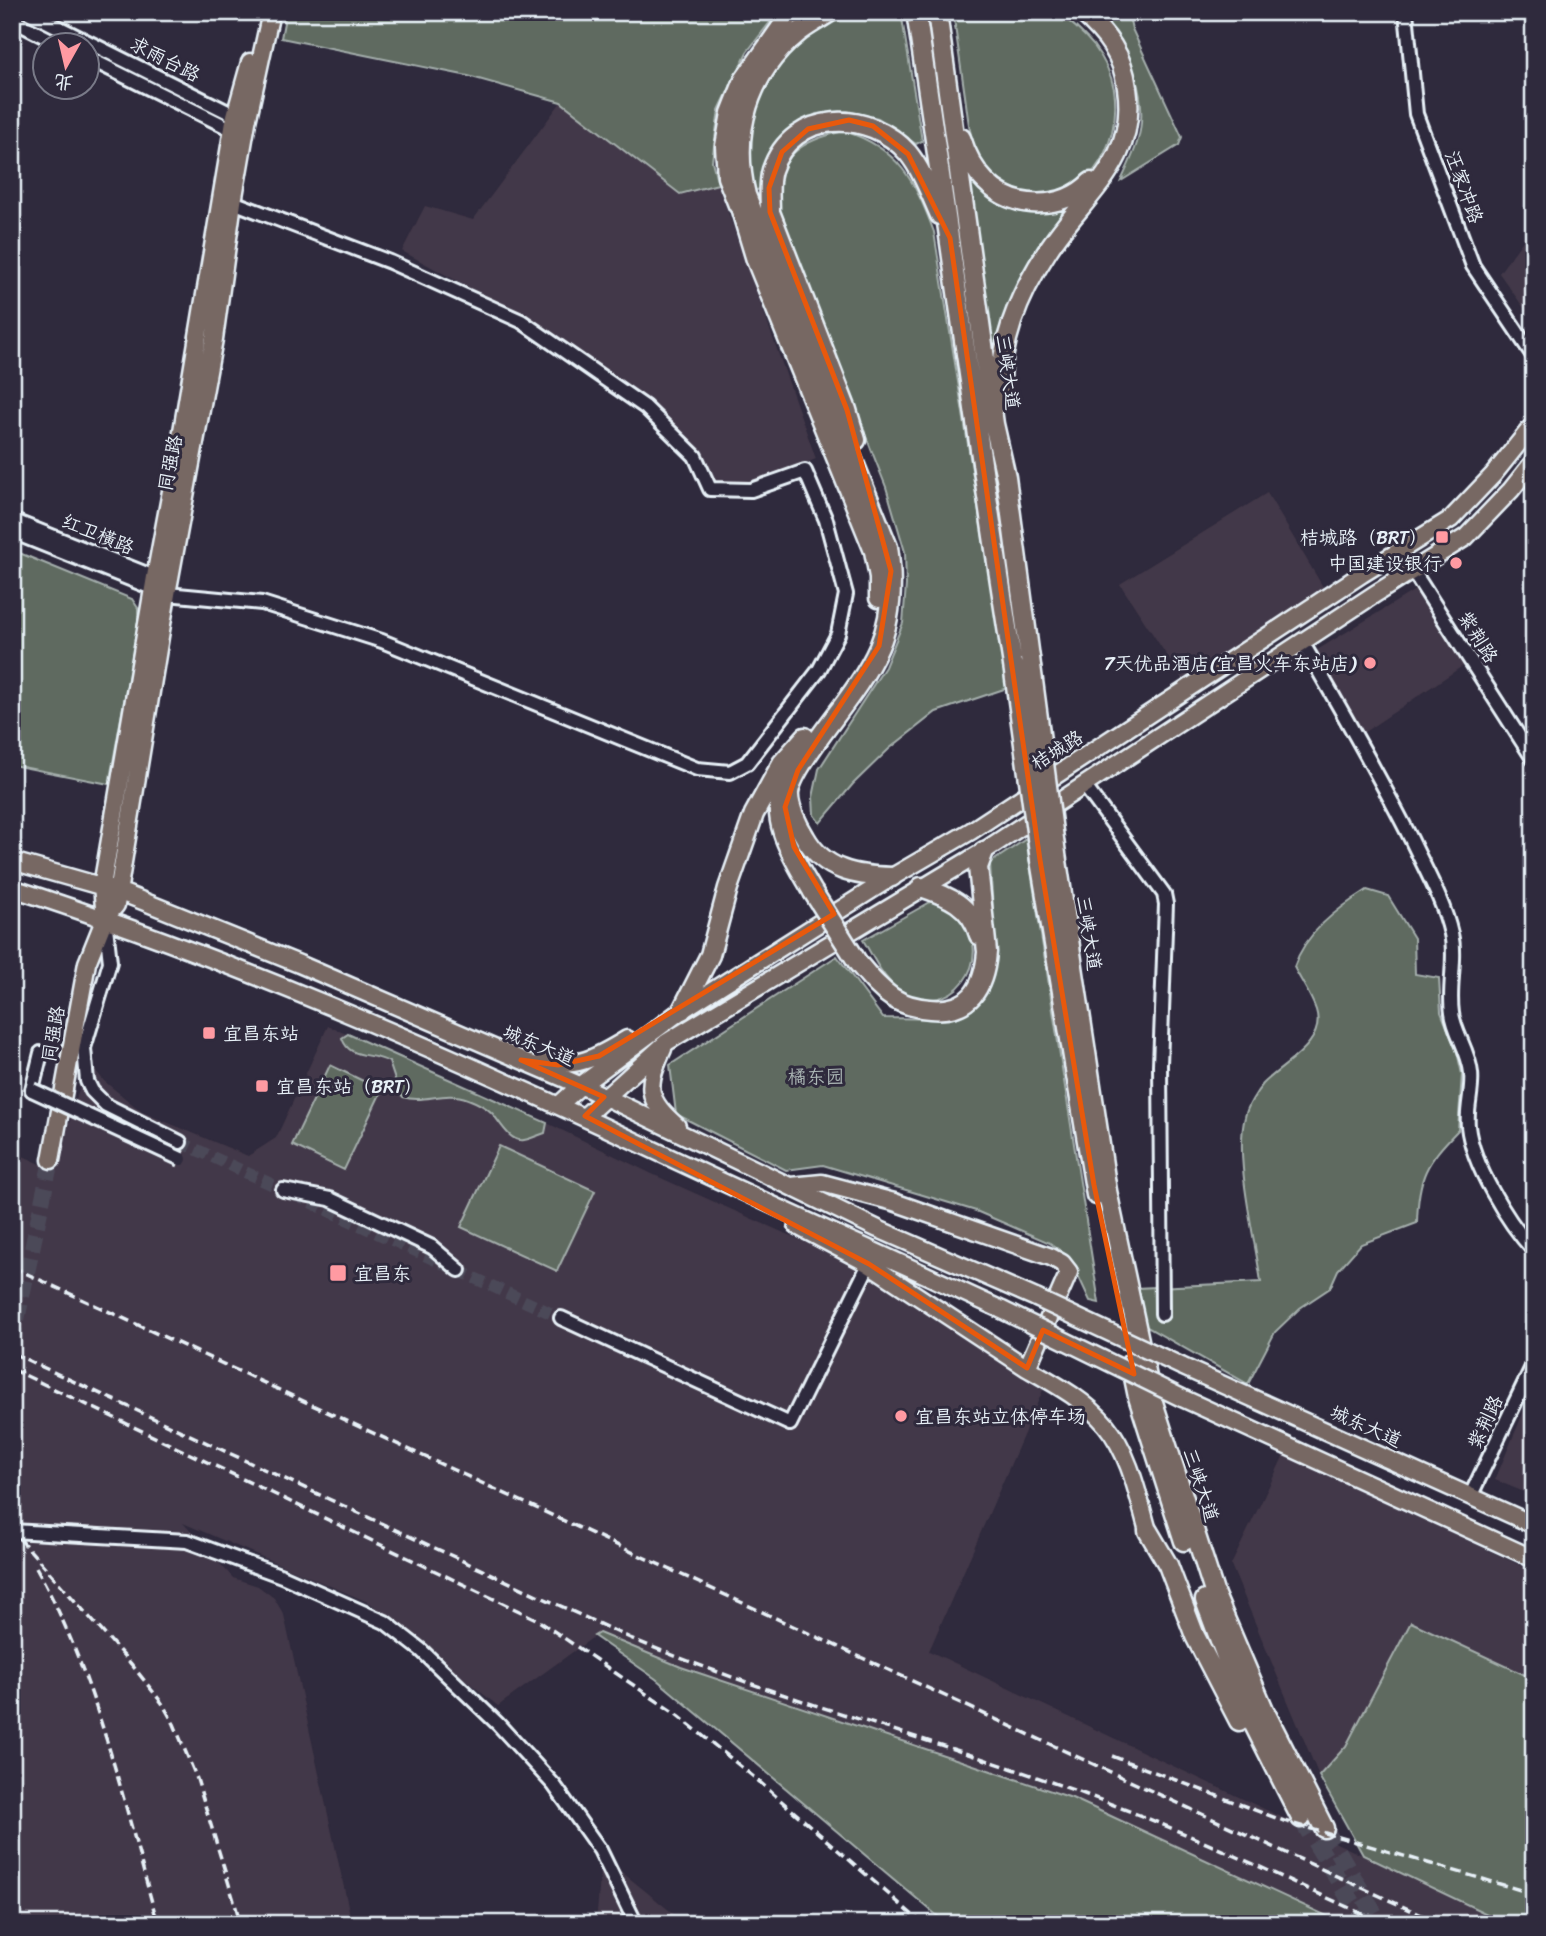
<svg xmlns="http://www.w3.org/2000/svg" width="1546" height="1936" font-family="Sriracha,'LXGW WenKai TC',sans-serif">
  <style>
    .built { fill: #433848 }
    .green { fill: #5f6b60; stroke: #a4aeac; stroke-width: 2 }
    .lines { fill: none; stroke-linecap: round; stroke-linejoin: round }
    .minor-tunnel { stroke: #4b4859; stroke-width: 12; stroke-dasharray: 12 6; stroke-linecap: butt }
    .major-tunnel { stroke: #4b4859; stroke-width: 16; stroke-dasharray: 16 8; stroke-linecap: butt }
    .highway-tunnel { stroke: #4b4859; stroke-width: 18; stroke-dasharray: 18 9; stroke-linecap: butt }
    .minor-casing { stroke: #e8f1f8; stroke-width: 18 }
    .major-casing { stroke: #e8f1f8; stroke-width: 21 }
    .highway-casing { stroke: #e8f1f8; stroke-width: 23 }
    .minor { stroke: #2f2a3d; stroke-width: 12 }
    .major { stroke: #776864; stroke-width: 16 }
    .highway { stroke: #776864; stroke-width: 18 }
    .rail { stroke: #e8f1f8; stroke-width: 3.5; stroke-dasharray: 10 5; stroke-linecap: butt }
    .minor-bridge-casing { stroke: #e8f1f8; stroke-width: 18; stroke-linecap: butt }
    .major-bridge-casing { stroke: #e8f1f8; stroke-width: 21; stroke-linecap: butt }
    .highway-bridge-casing { stroke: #e8f1f8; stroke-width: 23; stroke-linecap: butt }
    .minor-bridge { stroke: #2f2a3d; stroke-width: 12 }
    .major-bridge { stroke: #776864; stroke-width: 16 }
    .highway-bridge { stroke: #776864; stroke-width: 18 }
    .marked { fill: none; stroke: #e8590c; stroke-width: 5; stroke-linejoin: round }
    .poi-dot { fill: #ff9aa2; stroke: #2f2a3d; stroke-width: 2.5 }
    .labels { text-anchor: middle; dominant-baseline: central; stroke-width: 6; stroke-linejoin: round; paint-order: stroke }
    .street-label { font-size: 19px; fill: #e8f1f8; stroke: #2f2a3d }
    .poi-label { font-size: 19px; fill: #e8f1f8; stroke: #2f2a3d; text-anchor: start }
    .park-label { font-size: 19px; fill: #aab5b4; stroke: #2f2a3d }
  </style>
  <rect width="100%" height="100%" fill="#2f2a3d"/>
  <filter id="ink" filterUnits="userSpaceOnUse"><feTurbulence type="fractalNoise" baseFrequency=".0143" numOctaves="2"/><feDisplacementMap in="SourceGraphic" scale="14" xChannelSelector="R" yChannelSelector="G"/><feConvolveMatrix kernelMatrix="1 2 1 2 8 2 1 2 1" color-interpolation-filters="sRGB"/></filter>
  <g filter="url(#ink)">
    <!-- built -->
    <path class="built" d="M 561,102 L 680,194 L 718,184 L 816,459 L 748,486 L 713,485 L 699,455 L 525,318 L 402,251 L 425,206 L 473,220 Z
      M 1534,226 L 1534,322 L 1499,273 Z
      M 1267,493 L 1326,592 L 1186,685 L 1120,584 Z
      M 1415,590 L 1464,665 L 1357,737 L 1309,655 Z
      M 328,1026 L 547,1123 L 652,1174 L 851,1263 L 1043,1390 L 929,1651 L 1508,1924 L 1344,1924 L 1072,1798 L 681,1667 L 599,1633 L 498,1706 L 370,1603 L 183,1523 L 233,1578 L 258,1586 L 274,1598 L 284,1615 L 352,1924 L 12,1924 L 12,1151 L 56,1171 L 93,1039 L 92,1066 L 104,1081 L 142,1112 L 248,1156 L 276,1138 Z
      M 1534,1387 L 1534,1496 L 1495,1480 Z
      M 1285,1453 L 1534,1572 L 1534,1679 L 1411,1622 L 1346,1746 L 1319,1776 L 1231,1565 Z
      M 602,1856 L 686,1924 L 596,1924 Z"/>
    <!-- green -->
    <path class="green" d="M 286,12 L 778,12 L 747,52 L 719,110 L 712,161 L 718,184 L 680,194 L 561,102 L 468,76 L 281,38 Z
      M 901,12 L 922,141 L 916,144 L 878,118 L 847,111 L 816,114 L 779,140 L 766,162 L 763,188 L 754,191 L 749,168 L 750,141 L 755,104 L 770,72 L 804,38 L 843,13 Z
      M 953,12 C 978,12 1002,12 1027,12 C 1035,12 1046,10 1054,12 C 1066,16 1086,37 1094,46 C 1103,58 1111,73 1114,89 C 1123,145 1084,215 1019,191 C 1004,185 988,173 980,158 C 969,139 968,117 965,96 C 961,68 957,40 953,12 Z
      M 1098,12 L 1128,12 L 1132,29 L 1182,137 L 1179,145 L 1121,181 C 1126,170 1132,158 1136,146 C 1152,101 1129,45 1098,12 Z
      M 844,131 C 899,148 915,181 934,232 L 1007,688 L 936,712 L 889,749 L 853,784 L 820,823 L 814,815 L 813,797 L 819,769 L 885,667 L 903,623 L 906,585 L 905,552 L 886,487 L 773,202 C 782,154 797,142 844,131 Z
      M 968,173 L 989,192 L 1081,199 L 1048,239 L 996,374 Z
      M 12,550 L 132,599 L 138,608 L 138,625 L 109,784 L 12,765 Z
      M 1026,839 L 1099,1303 L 1090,1301 L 1070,1258 L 1050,1243 L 976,1211 L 823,1165 L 786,1170 L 676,1114 L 670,1065 L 837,956 L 883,1018 L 943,1019 L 975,1004 L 988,990 L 994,969 L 995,944 L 990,863 Z
      M 1367,890 L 1388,896 L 1414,938 L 1415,974 L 1439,978 L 1441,1012 L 1457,1052 L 1462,1074 L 1458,1130 C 1426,1163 1418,1176 1417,1223 L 1361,1244 L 1338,1270 L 1330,1288 L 1300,1308 L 1275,1332 L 1248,1384 L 1142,1324 L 1136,1288 L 1261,1282 C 1255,1239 1234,1157 1245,1117 C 1247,1107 1256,1092 1263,1084 C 1282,1064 1327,1044 1316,1010 C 1311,995 1301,981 1294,967 C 1305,933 1337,909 1367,890 Z
      M 932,901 C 940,904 950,908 956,913 C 1002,956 950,1027 897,988 C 881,976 873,956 863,940 Z
      M 348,1034 L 547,1123 L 545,1133 C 538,1135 531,1139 524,1140 C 510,1143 500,1122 492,1113 C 486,1107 476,1102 468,1099 C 444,1090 424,1104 403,1097 L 399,1092 L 389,1062 C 372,1052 349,1060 342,1038 Z
      M 330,1065 L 382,1090 L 344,1170 L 292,1145 Z
      M 499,1146 L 595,1191 L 557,1271 L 461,1227 Z
      M 1411,1622 L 1534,1679 L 1534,1924 L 1508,1924 L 1363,1855 L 1319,1776 L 1346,1746 Z
      M 599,1633 L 681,1667 L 1072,1798 L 1344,1924 L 947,1924 L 656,1679 L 594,1636 Z"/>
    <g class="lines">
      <!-- minor-tunnel -->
      <path class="minor-tunnel" d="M 180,1142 L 561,1318"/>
      <!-- major-tunnel -->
      <path class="major-tunnel" d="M 12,1343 L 51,1160"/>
      <!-- highway-tunnel -->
      <path class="highway-tunnel" d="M 1301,1818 L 1365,1924
        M 1324,1828 L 1380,1924"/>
      <!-- minor casing -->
      <g class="minor-casing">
        <path id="minor" d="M 28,12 L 240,118
          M 1406,12 L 1416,114 L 1473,266 L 1534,357
          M 12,20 L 63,46
          M 88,58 L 241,134
          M 12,520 L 162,580
          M 12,532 L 167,594 L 262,603 L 382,641 L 697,769 L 730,772 L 747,763 L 819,670 L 838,634 L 846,594 L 826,520 L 805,471 L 751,490 L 710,489 L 695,456 L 645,407 L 521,321 L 390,262 L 233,202
          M 1413,571 L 1534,760
          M 1302,642 C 1340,708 1378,773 1412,841 C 1426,871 1444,902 1451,934 C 1457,958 1448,987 1452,1013 C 1454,1032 1469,1051 1471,1073 C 1473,1090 1466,1108 1468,1126 C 1472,1164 1508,1223 1534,1251
          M 1084,785 L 1164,894 L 1166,904 L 1160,1065 L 1162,1314
          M 105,918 L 110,962 L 84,1048 L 87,1081 L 92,1091 L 106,1105 L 180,1142
          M 32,1090 L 41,1053
          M 283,1190 L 330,1199 L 432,1247 L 459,1270
          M 561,1318 L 790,1424 L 869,1264
          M 1470,1497 L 1534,1363
          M 12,1531 L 187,1541 L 282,1576 L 385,1622 L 421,1650 L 498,1724 L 554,1785 L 600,1850 L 636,1924"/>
      </g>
      <!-- major casing -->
      <g class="major-casing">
        <path id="major" d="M 12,861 L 118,891 L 299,964 L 591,1090 L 878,1229 L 1036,1298
          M 12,888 C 229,958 437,1049 643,1145 C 762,1201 883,1255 1002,1310
          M 105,918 L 102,886 L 155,577 L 180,443 L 235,116 L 250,62
          M 663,1049 C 646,1086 645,1099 677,1126
          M 541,1063 C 578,1068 596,1058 627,1039
          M 559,1105 L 580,1086 L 682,1010 L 892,877 L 971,831 L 1362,574 L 1451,519 L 1493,475 L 1534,424
          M 585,1116 L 667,1042 L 984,851 L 1375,594 L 1466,537 L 1511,490 L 1534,461
          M 51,1160 L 87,963 L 105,918 L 116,905 L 167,594 L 214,339 L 233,202 L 247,122 L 271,12
          M 791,1186 L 822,1183 L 894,1202 L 1051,1257 L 1062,1263 L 1069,1272 L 1027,1368 L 869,1264 L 797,1226
          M 1181,1366 L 1534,1525
          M 1027,1368 C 1055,1384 1085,1400 1106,1425 C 1130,1454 1138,1496 1148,1531
          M 1182,1398 L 1534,1559"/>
      </g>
      <!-- highway casing -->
      <g class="highway-casing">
        <path id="highway" d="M 830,12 C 820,19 808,25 798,33 C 748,74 731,133 746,195 L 888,547 C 893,581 893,615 879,647 C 862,686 831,719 808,754 C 801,765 791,779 789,792 C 788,806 798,826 805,837 C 824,871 856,876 892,877
          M 916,12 C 949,230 978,448 1013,665
          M 937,12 L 994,424 L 1006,477 L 1030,658
          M 961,138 C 966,154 974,170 986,182 C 1014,211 1063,210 1091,182
          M 736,194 L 756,260 L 874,551 L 879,577 L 879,598
          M 738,205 L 727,177 L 725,146 L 731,113 L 744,80 L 792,12
          M 1001,400 C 998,345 1018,296 1048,250 C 1084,194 1138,162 1127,88 C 1123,55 1107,34 1082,12
          M 856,440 L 847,410 L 770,212 C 770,198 768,183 772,170 C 792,109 870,109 908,153 C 922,170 931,195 940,215
          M 784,783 C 767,821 795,860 813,892
          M 1056,854 L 1107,1191 L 1151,1396 L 1215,1595 L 1265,1712 L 1324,1828
          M 1040,860 L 1096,1195
          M 921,887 C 948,896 971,905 979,935
          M 858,963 C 869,976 879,989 893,998 C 904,1005 918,1008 930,1009 C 970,1013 984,988 987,952 L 978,867 L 984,851
          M 682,1010 L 710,955 L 728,888 L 754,814 L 782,763 L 805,737
          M 1131,1363 L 1138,1397 L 1184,1541
          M 1148,1531 L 1168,1565 L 1195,1636 L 1239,1721
          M 1205,1600 L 1244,1705 L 1301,1818"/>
      </g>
      <!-- minor -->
      <use href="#minor" class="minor"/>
      <!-- major -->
      <use href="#major" class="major"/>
      <!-- highway -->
      <use href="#highway" class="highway"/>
      <!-- rail -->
      <path class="rail" d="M 12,1267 L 1441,1924
        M 12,1353 L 630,1638 C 779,1700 936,1739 1087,1795 C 1188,1832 1286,1879 1384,1924
        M 12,1369 L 536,1619 L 676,1714 L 755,1778 L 923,1924
        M 19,1538 L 132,1665 L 162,1703 L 174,1724 L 197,1779 L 241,1924
        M 36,1567 C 97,1677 124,1804 158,1924
        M 1112,1756 L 1284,1821 L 1534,1894"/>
      <!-- minor-bridge casing -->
      <g class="minor-bridge-casing">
        <path id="minor-bridge" d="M 32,1090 L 181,1159"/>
      </g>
      <!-- major-bridge casing -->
      <g class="major-bridge-casing">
        <path id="major-bridge" d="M 1036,1298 L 1181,1366
          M 1002,1310 L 1182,1398"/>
      </g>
      <!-- highway-bridge casing -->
      <g class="highway-bridge-casing">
        <path id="highway-bridge" d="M 1030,658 L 1056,854
          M 1013,665 L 1040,860
          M 813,892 L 858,963"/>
      </g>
      <!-- minor-bridge -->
      <use href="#minor-bridge" class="minor-bridge"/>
      <!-- major-bridge -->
      <use href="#major-bridge" class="major-bridge"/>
      <!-- highway-bridge -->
      <use href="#highway-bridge" class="highway-bridge"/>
    </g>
  </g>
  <!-- marked area -->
  <path class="marked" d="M 849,120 L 873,126 L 908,154 L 950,238 L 1040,860 L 1094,1185 L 1134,1374 L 1043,1330 L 1027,1368 L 869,1264 L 585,1116 L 604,1097 L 521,1060 L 558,1065 L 599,1056 L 834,914 L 794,847 L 785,807 L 798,770 L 879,646 L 891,571 L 847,410 L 770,212 L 769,188 L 782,152 L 808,129 Z"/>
  <!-- markers -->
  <g class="poi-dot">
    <rect x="1435" y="530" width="14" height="14" rx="3.5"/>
    <circle cx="1456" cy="563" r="7"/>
    <circle cx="1370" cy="663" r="7"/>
    <rect x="202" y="1026" width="14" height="14" rx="3.5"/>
    <rect x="255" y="1079" width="14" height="14" rx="3.5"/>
    <rect x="329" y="1264" width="18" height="18" rx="3.5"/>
    <circle cx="901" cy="1416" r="7"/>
  </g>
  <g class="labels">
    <!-- street labels -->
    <g class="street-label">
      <text transform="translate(165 59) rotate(27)">求雨台路</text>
      <text transform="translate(1464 187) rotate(70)">汪家冲路</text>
      <text transform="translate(1008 372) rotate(82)">三峡大道</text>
      <text transform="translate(170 463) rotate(-79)">同强路</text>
      <text transform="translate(98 534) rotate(22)">红卫横路</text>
      <text transform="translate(1478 637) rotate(58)">紫荆路</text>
      <text transform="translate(1057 750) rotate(-32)">桔城路</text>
      <text transform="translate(1089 933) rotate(81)">三峡大道</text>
      <text transform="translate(53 1034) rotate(-80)">同强路</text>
      <text transform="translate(539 1045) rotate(23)">城东大道</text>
      <text transform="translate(1485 1422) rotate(-65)">紫荆路</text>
      <text transform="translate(1366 1426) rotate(24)">城东大道</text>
      <text transform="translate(1201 1485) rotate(72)">三峡大道</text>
    </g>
    <!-- poi labels -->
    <g class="poi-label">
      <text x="1428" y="537" text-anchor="end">桔城路（BRT）</text>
      <text x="1442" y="563" text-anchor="end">中国建设银行</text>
      <text x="1356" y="663" text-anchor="end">7天优品酒店(宜昌火车东站店)</text>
      <text x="223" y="1033">宜昌东站</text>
      <text x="276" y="1086">宜昌东站（BRT）</text>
      <text x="354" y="1273">宜昌东</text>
      <text x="915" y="1416">宜昌东站立体停车场</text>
    </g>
    <!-- park labels -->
    <g class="park-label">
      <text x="816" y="1076">橘东园</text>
    </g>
  </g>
  <!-- margin -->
  <rect width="1546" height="1936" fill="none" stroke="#2f2a3d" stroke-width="42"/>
  <rect x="21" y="21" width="1504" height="1894" fill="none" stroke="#e8f1f8" stroke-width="2.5" filter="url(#ink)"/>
  <!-- north arrow -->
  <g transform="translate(66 66) rotate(188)"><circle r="33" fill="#2f2a3d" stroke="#797a88" stroke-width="2"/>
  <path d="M0-5L12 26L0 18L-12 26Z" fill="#ff9aa2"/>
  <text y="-10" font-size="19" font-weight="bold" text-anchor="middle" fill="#e8f1f8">北</text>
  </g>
</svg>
